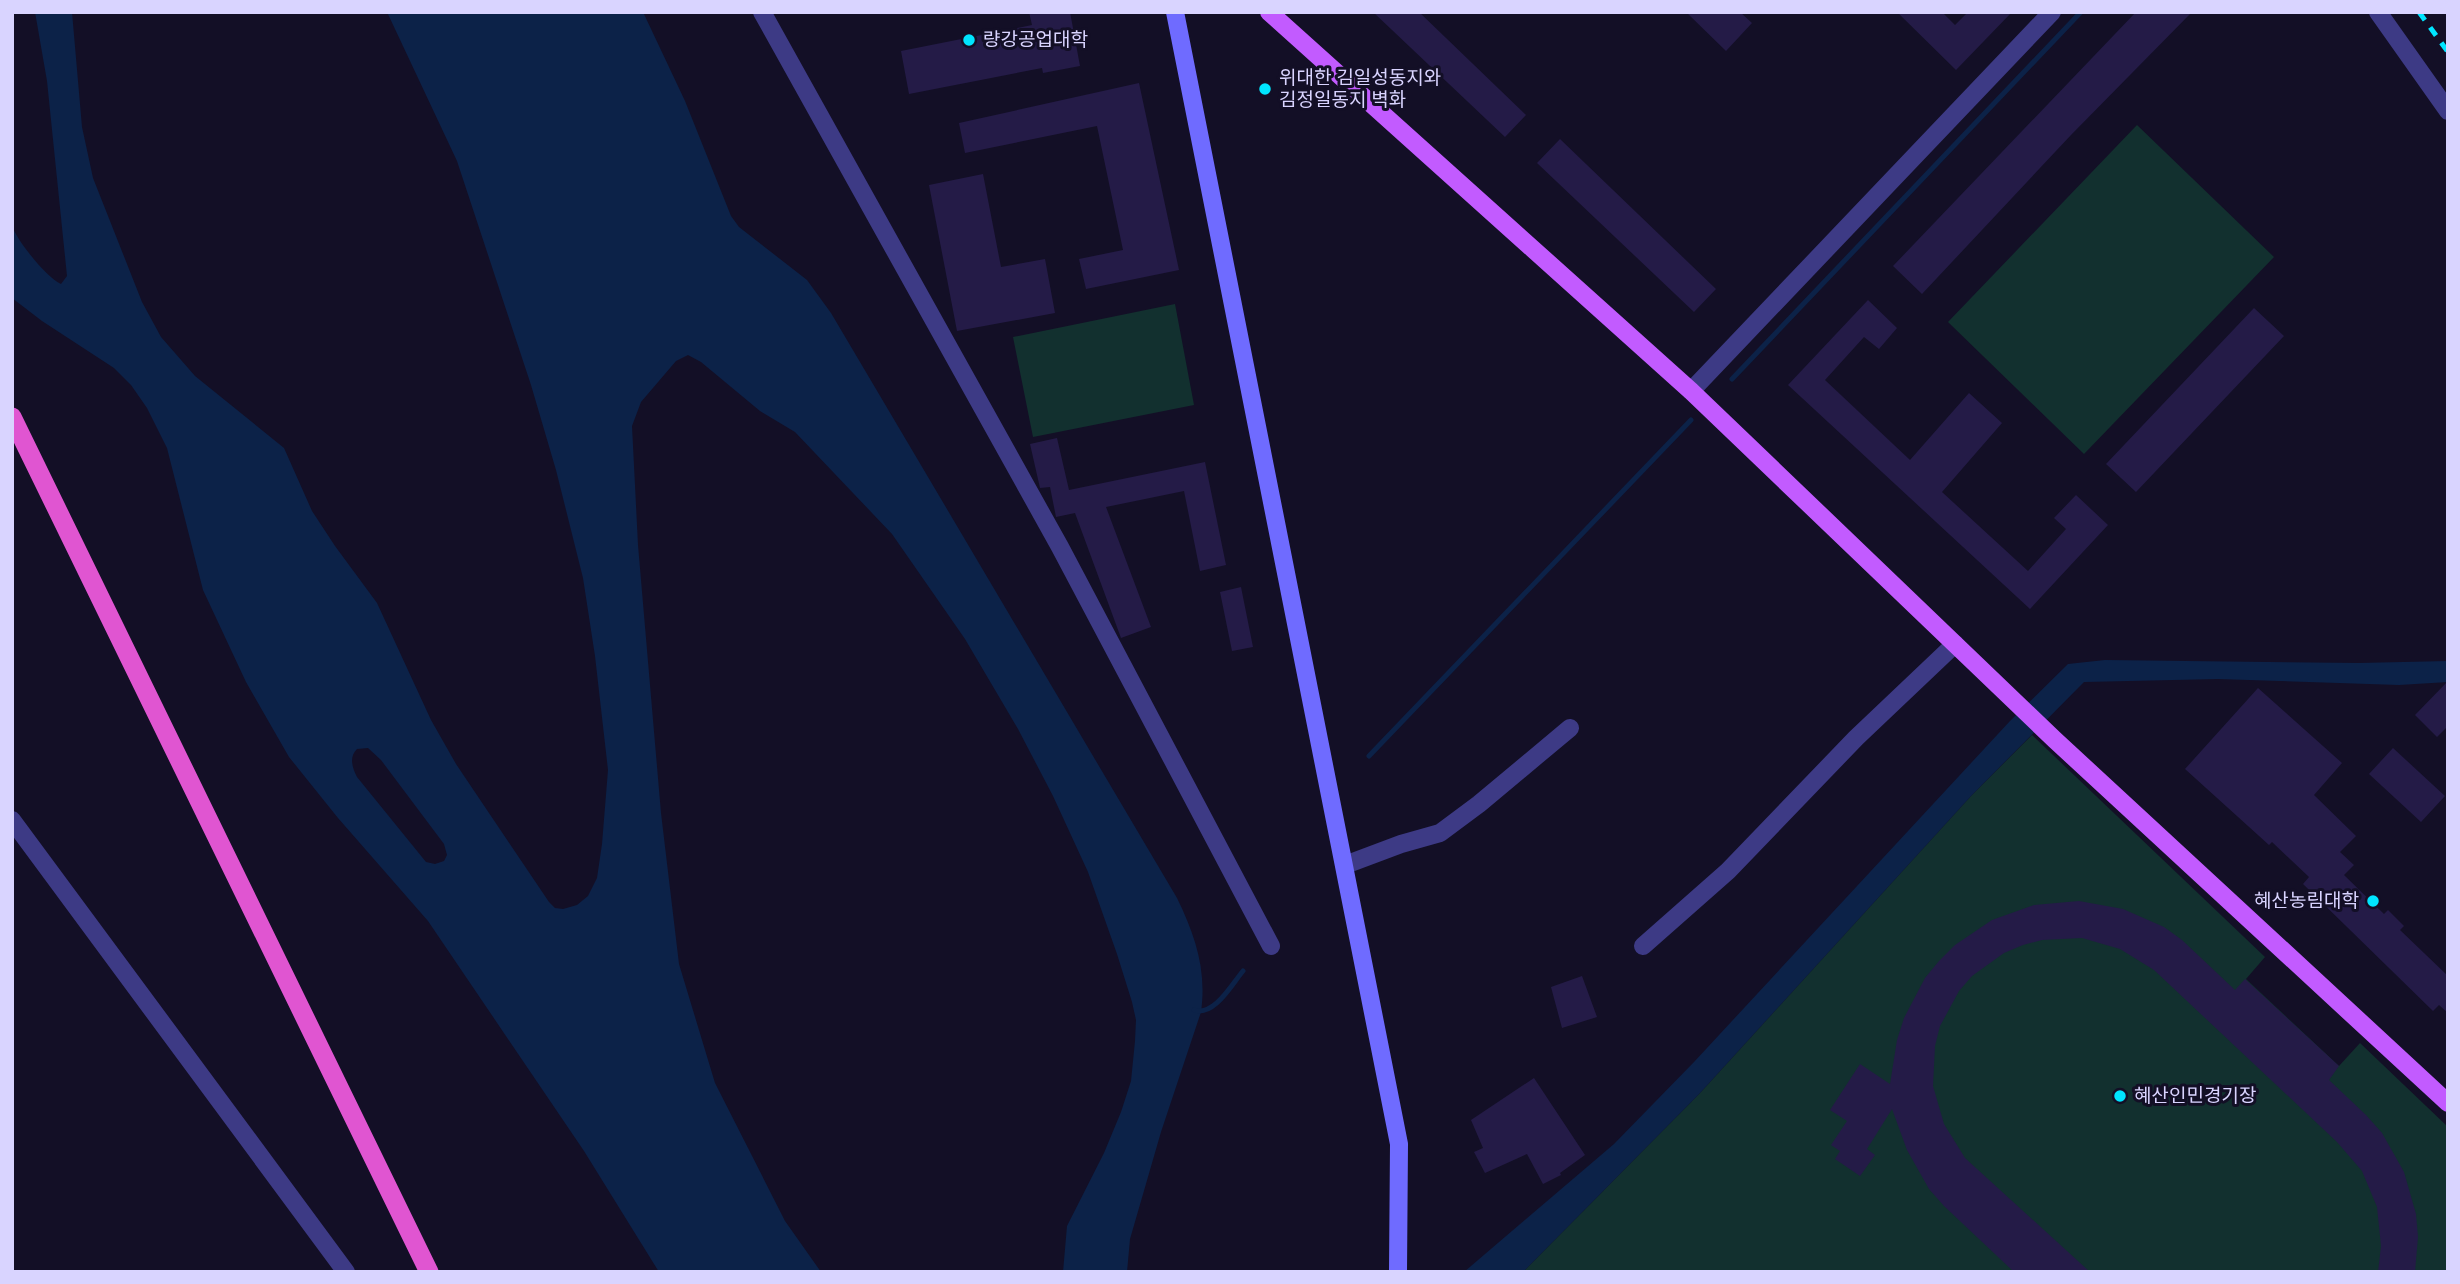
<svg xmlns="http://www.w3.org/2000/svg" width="2460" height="1284" font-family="'Varela Round','Noto Sans KR',sans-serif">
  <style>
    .green { fill: #12302f }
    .water { fill: #0c2248; fill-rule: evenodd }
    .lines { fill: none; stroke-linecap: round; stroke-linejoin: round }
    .stream { stroke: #0c2248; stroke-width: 5 }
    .building { fill: #241b47 }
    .minor { stroke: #3d3a85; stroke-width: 18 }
    .secondary { stroke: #6f6bff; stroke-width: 18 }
    .primary { stroke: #c25bff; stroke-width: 18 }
    .trunk { stroke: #e055d1; stroke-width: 19 }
    .rail { stroke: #00e5ff; stroke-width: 5; stroke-dasharray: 10 9; stroke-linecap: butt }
    .poi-dot { fill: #00e5ff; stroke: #130f26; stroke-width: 2.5 }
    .labels { text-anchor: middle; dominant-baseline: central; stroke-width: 6; stroke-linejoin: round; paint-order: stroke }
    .poi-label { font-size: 19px; fill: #d9d4ff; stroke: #130f26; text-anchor: start }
  </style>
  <rect width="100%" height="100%" fill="#130f26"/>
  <!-- green -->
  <path class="green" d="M 2137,125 L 2274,257 L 2084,454 L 1948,322 Z
    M 1175,304 L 1194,405 L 1033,437 L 1013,337 Z
    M 2032,735 L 2265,957 L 2246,979 L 2339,1066 L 2360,1043 L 2448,1127 L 2448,1272 L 1523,1272 L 1700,1093 L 1971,796 Z"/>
  <!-- water -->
  <path class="water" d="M 35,12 L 72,12 L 82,127 L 93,178 L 142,302 L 161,337 L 195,376 L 284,448 L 312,511 L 335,546 L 377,603 L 431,720 L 456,764 L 549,902 L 555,908 L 563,909 L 577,905 L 588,896 L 597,878 L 602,844 L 608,770 L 595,656 L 583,578 L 556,470 L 531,385 L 457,161 L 387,12 L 643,12 L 685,101 L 731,216 L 739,227 L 807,280 L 831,313 L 1177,898 C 1195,935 1207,970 1201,1012 L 1161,1132 L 1130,1239 L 1127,1272 L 1063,1272 L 1067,1226 L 1104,1153 L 1121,1112 L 1131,1081 L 1135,1041 L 1136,1020 L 1132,1002 L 1117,954 L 1088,872 L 1053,796 L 1018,729 L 965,639 L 892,534 L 795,432 L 760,411 L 701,362 L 688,355 L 676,361 L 641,402 L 632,426 L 638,545 L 661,813 L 679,964 L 715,1083 L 785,1221 L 821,1272 L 659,1272 L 584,1151 L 428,921 L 338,818 L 289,757 L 246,682 L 203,590 L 167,448 L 147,408 L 131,385 L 114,368 L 42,321 L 12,298 L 12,226 C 18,242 47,278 61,284 L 67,276 L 47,81 ZM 368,748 L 381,760 L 444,844 L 447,855 L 444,861 L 435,864 L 426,862 L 357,777 C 352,767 349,757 357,749 Z
    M 2105,660 L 2359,663 L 2448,661 L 2448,682 L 2399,685 L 2218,679 L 2084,682 L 1971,796 L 1700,1093 L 1523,1272 L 1464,1272 L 1614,1144 L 1694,1062 L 2010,721 L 2068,664 Z"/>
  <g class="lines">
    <!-- stream -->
    <path class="stream" d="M 1732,379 L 2081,12
      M 1369,756 L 1691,420
      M 1194,1010 C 1214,1017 1232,984 1243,971"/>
  </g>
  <!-- building -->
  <path class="building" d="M 1029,12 L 1070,12 L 1080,66 L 1043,73 L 1042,68 L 909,94 L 901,51 L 1032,25 Z
    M 1373,12 L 1419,12 L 1526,115 L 1505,137 Z
    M 1686,12 L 1740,12 L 1752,23 L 1726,51 Z
    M 1897,12 L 1942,12 L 1955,25 L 1968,12 L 2012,12 L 1956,70 Z
    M 2136,12 L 2192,12 L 2071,135 L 1922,294 L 1893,266 Z
    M 1139,83 L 1179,270 L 1086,289 L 1079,259 L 1123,250 L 1097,126 L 965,153 L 959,123 Z
    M 1560,139 L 1716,289 L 1694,312 L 1537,163 Z
    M 983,174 L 1001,267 L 1045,259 L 1055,313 L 957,331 L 929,185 Z
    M 1868,300 L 1897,328 L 1879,349 L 1864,337 L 1825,380 L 1910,460 L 1969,393 L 2002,423 L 1942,492 L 2028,571 L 2066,529 L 2054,518 L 2076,495 L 2108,525 L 2030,609 L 1788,385 Z
    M 2254,308 L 2284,336 L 2136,492 L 2106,464 Z
    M 1057,438 L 1069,490 L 1205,462 L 1226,565 L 1200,571 L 1184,491 L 1106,507 L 1151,627 L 1121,638 L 1075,513 L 1056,517 L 1050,487 L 1040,488 L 1030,444 Z
    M 1241,587 L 1253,647 L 1232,651 L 1220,592 Z
    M 2448,681 L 2448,726 L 2437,737 L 2415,715 Z
    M 2258,688 L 2342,763 L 2314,795 L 2356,836 L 2340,852 L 2354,865 L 2344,875 L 2384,914 L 2388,910 L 2404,926 L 2400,930 L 2448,976 L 2448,1013 L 2439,1005 L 2433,1011 L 2303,884 L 2309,877 L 2272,842 L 2269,845 L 2185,769 Z
    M 2393,748 L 2445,796 L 2421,822 L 2369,774 Z
    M 2079,901 L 2123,909 L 2164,927 L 2182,940 L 2235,990 L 2245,979 L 2339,1066 L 2329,1080 L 2366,1115 L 2382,1133 L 2404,1172 L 2416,1214 L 2418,1237 L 2415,1272 L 2378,1272 L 2381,1246 L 2377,1207 L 2362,1171 L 2337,1142 L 2154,970 L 2120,949 L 2082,938 L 2042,940 L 2023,945 L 2004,953 L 1972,976 L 1959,991 L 1940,1026 L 1935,1046 L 1933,1086 L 1944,1124 L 1965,1158 L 2090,1272 L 2014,1272 L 1944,1206 L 1929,1189 L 1907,1150 L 1892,1109 L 1867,1149 L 1875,1155 L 1860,1176 L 1835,1159 L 1840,1151 L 1831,1145 L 1847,1121 L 1830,1110 L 1860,1064 L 1890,1084 L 1897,1040 L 1904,1018 L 1925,978 L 1939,961 L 1955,945 L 1992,920 L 2034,905 Z
    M 1582,976 L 1597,1017 L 1562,1028 L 1551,987 Z
    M 1534,1078 L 1585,1155 L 1560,1173 L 1561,1175 L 1543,1184 L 1527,1154 L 1485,1173 L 1474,1152 L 1483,1148 L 1471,1120 Z"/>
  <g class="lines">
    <!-- minor -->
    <path class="minor" d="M 762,12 L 1060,547 L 1271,946
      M 2378,12 L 2448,111
      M 1691,391 L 2052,12
      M 12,820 L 346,1272
      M 1345,865 L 1401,844 L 1440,833 L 1479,804 L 1570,728
      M 1643,946 L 1728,871 L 1856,738 L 1955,644"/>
    <!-- secondary -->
    <path class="secondary" d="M 1175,12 L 1399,1144 L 1398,1272"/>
    <!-- primary -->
    <path class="primary" d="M 1269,12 L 1691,391 L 2055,740 L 2448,1103"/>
    <!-- trunk -->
    <path class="trunk" d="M 12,417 L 429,1272"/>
    <!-- rail -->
    <path class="rail" d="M 2419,12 L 2448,52"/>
  </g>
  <!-- markers -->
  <g class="poi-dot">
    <circle cx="969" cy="40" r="7"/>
    <circle cx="1265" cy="89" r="7"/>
    <circle cx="2373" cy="901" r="7"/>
    <circle cx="2120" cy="1096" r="7"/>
  </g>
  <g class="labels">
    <!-- poi labels -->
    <g class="poi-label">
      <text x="983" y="40">량강공업대학</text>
      <text x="1279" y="78">위대한 김일성동지와<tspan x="1279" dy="22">김정일동지 벽화</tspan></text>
      <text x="2359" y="901" text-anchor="end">혜산농림대학</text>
      <text x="2134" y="1096">혜산인민경기장</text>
    </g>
  </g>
  <!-- border -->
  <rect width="2460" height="1284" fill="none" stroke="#d9d4ff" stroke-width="28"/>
</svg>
